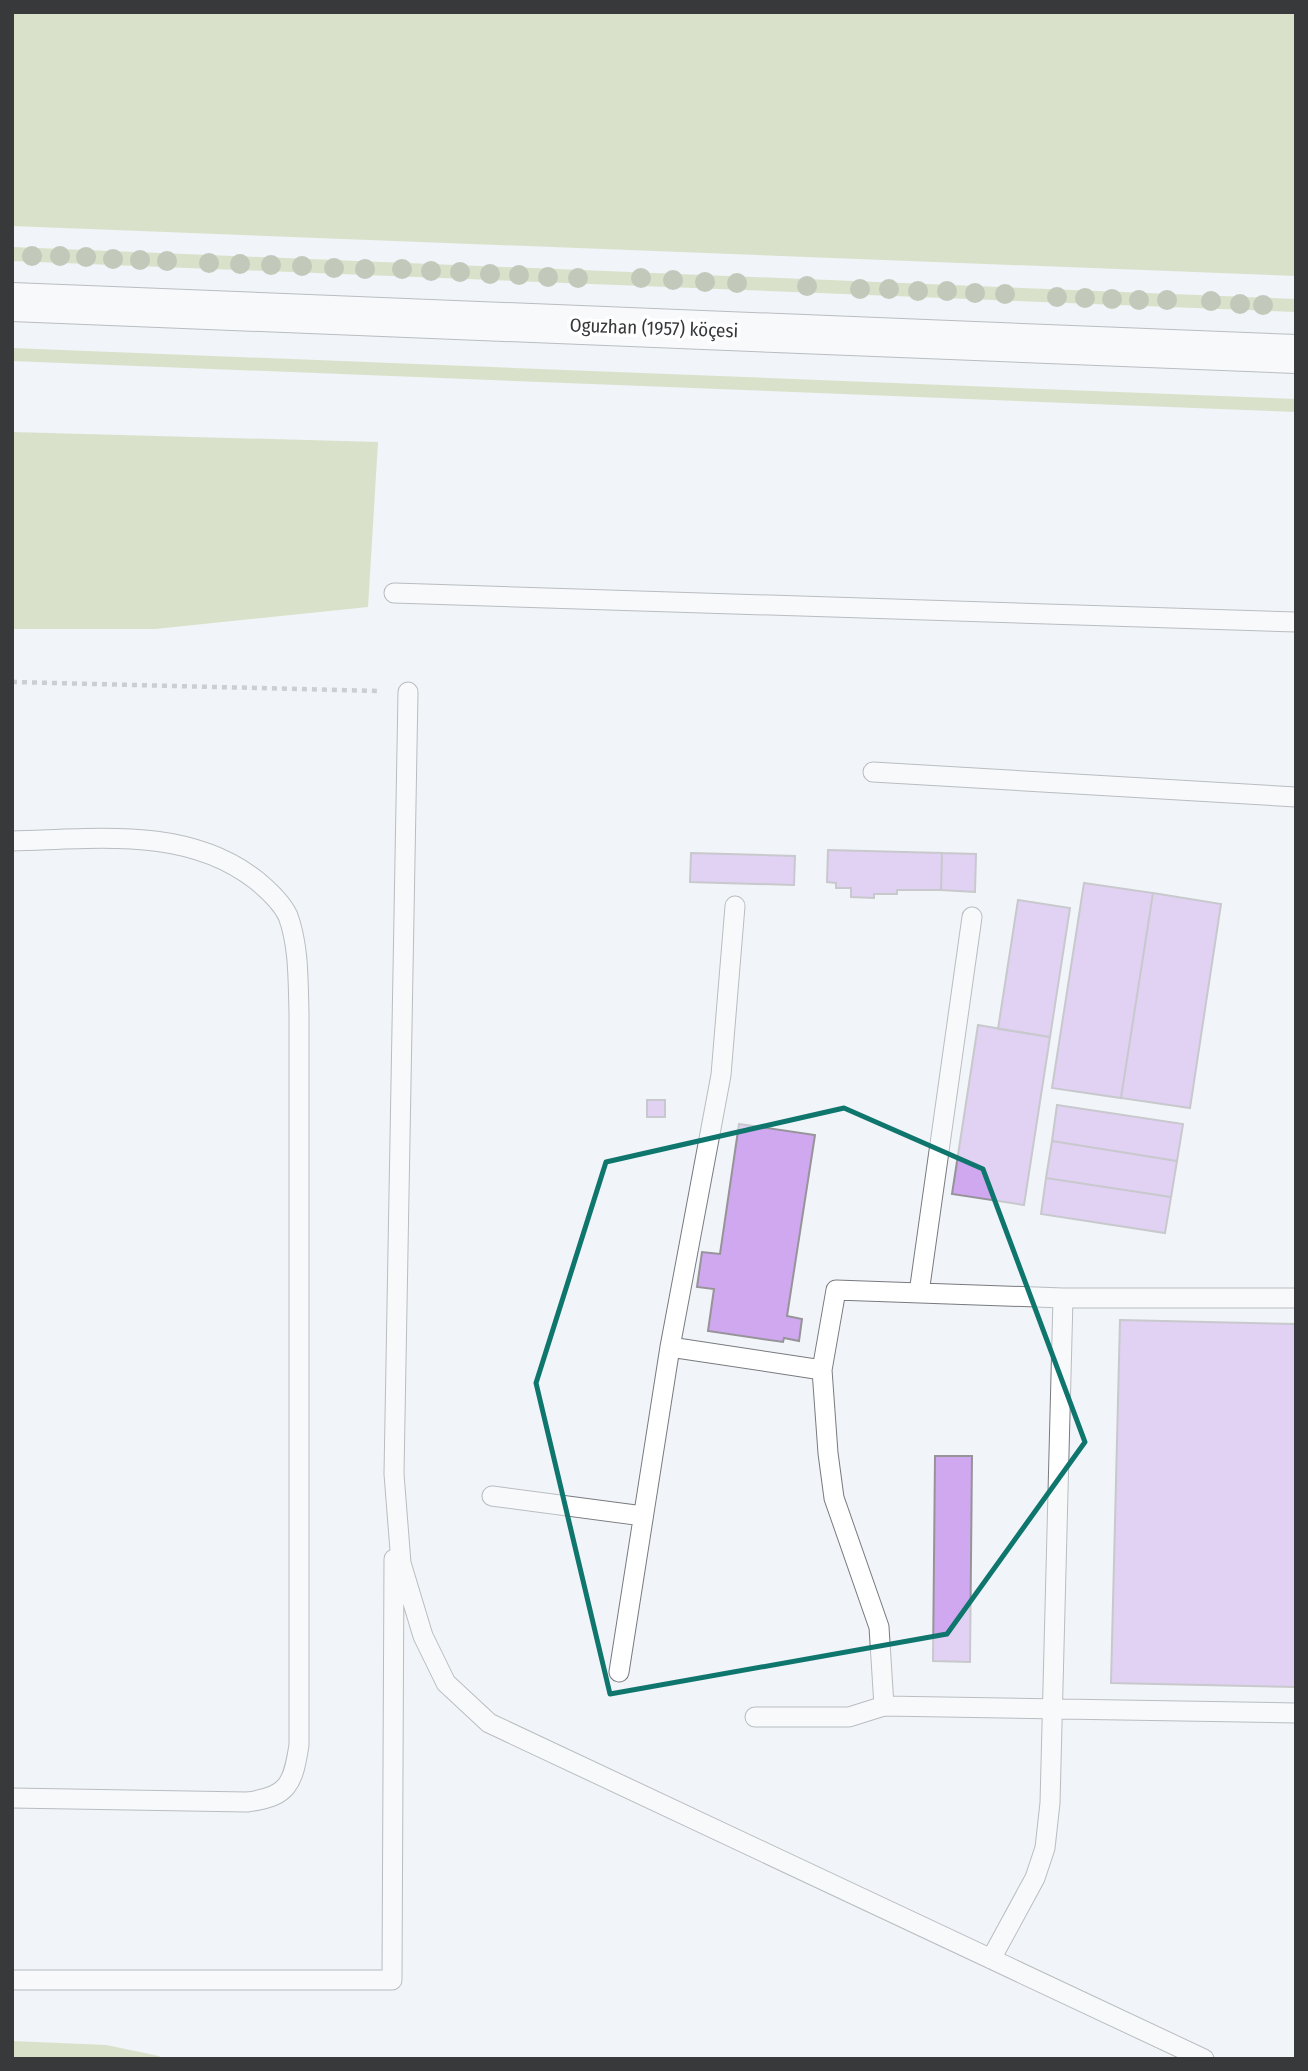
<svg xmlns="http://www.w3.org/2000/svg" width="1308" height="2071" font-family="'Fira Sans Condensed',sans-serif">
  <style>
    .green { fill: #bccb92 }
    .building { fill: #cfa8f0; stroke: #969498; stroke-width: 2 }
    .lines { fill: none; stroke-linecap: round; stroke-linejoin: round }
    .service-casing { stroke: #777a7e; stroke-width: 21 }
    .secondary-casing { stroke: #777a7e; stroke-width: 40 }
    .path { stroke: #9ea0a4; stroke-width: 4.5; stroke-dasharray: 5 5; stroke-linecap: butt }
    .service { stroke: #fff; stroke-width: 19 }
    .secondary { stroke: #fff; stroke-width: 38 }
    .tree { fill: #8a9270 }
    .marked { fill: none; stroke: #0f766e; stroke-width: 5; stroke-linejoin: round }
    .labels { text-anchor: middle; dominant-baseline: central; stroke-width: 7; stroke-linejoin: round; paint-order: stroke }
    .street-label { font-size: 19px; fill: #38393b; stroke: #fff }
  </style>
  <rect width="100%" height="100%" fill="#f1f4f8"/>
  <!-- green -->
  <path class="green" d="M 12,12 L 1296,12 L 1296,276 L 12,226 Z
    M 12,247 L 1296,299 L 1296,312 L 12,261 Z
    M 12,348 L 1296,399 L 1296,412 L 12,361 Z
    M 12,432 L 378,442 L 368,607 L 155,629 L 12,629 Z
    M 12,2041 L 106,2045 L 159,2056 L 162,2059 L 12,2059 Z"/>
  <!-- building -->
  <path class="building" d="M 828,850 L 942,853 L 941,890 L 897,890 L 897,894 L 874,894 L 874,898 L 851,897 L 851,888 L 836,888 L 836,883 L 827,882 Z
    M 691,853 L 795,856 L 794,885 L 690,882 Z
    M 942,853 L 976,854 L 975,892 L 941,890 Z
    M 1084,883 L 1153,893 L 1121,1098 L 1052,1088 Z
    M 1153,893 L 1221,904 L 1190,1108 L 1121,1098 Z
    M 1018,900 L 1070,908 L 1050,1037 L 998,1029 Z
    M 978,1025 L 1050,1037 L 1024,1205 L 952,1194 Z
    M 647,1100 L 665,1100 L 665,1117 L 647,1117 Z
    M 1057,1105 L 1183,1124 L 1177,1161 L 1052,1141 Z
    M 739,1124 L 815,1135 L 787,1316 L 802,1319 L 799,1341 L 784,1338 L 783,1342 L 708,1331 L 714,1289 L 697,1287 L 702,1252 L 720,1254 Z
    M 1052,1141 L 1177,1161 L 1171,1197 L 1046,1178 Z
    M 1046,1178 L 1171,1197 L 1165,1233 L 1041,1214 Z
    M 1120,1320 L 1296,1324 L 1296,1687 L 1111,1683 Z
    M 935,1456 L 972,1456 L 970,1662 L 933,1661 Z"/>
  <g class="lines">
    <!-- service casing -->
    <g class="service-casing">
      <path id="service" d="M 394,593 L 1296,622
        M 408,692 L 394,1474 L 401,1563 L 423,1636 L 446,1683 L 489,1723 L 1204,2059
        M 873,772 L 1296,797
        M 12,841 C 95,839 187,826 256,880 C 267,889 282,903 288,916 C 299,946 298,981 299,1012 L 299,1745 C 293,1784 288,1797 247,1802 L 12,1798
        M 919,1293 L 972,917
        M 670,1347 L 822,1370
        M 492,1496 L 643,1516
        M 619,1672 L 670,1347 L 721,1075 L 735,906
        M 884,1706 L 879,1627 L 834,1498 L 828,1453 L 822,1370 L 836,1290 L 1063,1298 L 1296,1298
        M 755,1717 L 849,1717 L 884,1706 L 1296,1713
        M 991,1959 L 1035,1878 L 1045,1848 L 1050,1803 L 1063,1298
        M 12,1980 L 392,1980 L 394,1559"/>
    </g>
    <!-- secondary casing -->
    <g class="secondary-casing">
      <path id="secondary" d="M 12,302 L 1296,354"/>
    </g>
    <!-- path -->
    <path class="path" d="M 12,682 L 380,691"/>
    <!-- service -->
    <use href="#service" class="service"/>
    <!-- secondary -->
    <use href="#secondary" class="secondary"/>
  </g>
  <!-- trees -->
  <g class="tree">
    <circle cx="32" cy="256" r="10"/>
    <circle cx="60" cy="256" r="10"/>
    <circle cx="86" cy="257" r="10"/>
    <circle cx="113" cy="259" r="10"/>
    <circle cx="140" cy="260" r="10"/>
    <circle cx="167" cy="261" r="10"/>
    <circle cx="209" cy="263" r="10"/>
    <circle cx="240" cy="264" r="10"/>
    <circle cx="271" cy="265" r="10"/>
    <circle cx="302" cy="266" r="10"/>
    <circle cx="334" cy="268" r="10"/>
    <circle cx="365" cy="269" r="10"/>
    <circle cx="402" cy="269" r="10"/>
    <circle cx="431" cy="271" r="10"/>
    <circle cx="460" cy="272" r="10"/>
    <circle cx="490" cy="274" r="10"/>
    <circle cx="519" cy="275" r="10"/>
    <circle cx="548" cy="277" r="10"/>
    <circle cx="578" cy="278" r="10"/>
    <circle cx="641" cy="278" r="10"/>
    <circle cx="673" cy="280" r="10"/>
    <circle cx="705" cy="282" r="10"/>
    <circle cx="737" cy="283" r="10"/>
    <circle cx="807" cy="286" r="10"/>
    <circle cx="860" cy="289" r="10"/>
    <circle cx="889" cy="289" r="10"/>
    <circle cx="918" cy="291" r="10"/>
    <circle cx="947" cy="291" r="10"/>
    <circle cx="975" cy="293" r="10"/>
    <circle cx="1005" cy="294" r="10"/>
    <circle cx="1057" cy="297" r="10"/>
    <circle cx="1085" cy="298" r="10"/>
    <circle cx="1112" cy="299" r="10"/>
    <circle cx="1139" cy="300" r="10"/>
    <circle cx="1167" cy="300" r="10"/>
    <circle cx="1211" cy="301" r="10"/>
    <circle cx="1240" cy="304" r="10"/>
    <circle cx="1263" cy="305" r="10"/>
  </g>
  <!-- marked area -->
  <path d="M0 0H1308V2071H0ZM 844,1108 L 983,1169 L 1085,1442 L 947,1634 L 610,1694 L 536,1383 L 606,1162 Z" fill="#f1f4f8" fill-opacity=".55" fill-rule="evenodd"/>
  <path class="marked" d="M 844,1108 L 983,1169 L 1085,1442 L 947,1634 L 610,1694 L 536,1383 L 606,1162 Z"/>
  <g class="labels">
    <!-- street labels -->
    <g class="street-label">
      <text transform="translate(654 328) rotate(2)">Oguzhan (1957) köçesi</text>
    </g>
  </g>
  <!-- border -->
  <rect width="1308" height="2071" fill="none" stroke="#38393b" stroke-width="28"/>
</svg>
